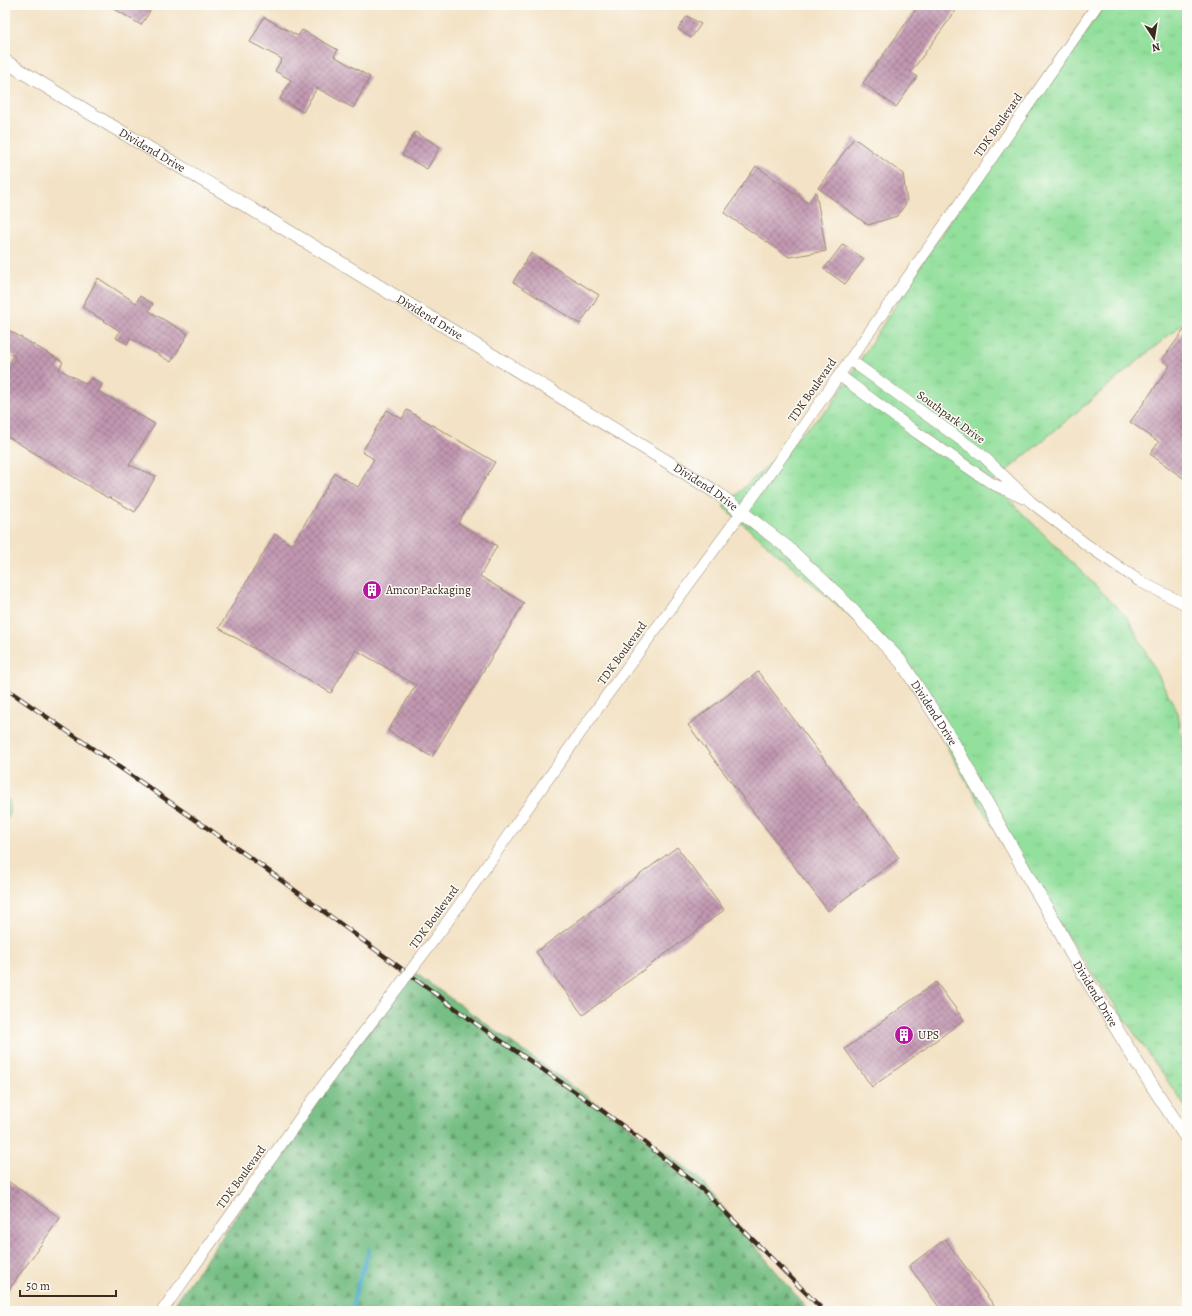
<svg xmlns="http://www.w3.org/2000/svg" width="1192" height="1316" font-family="Alegreya,serif">
  <style>
    .grass { fill: url(#grass-tufts); stroke: #67845d }
    .forest { fill: url(#forest-firs); stroke: #587451 }
    .pitch { fill: #93df9c; stroke: #67845d }
    .lines { fill: none; stroke-linecap: round; stroke-linejoin: round }
    .stream { stroke: #4faece; stroke-width: 4 }
    .building { fill: url(#building-cross-hatch) }
    .minor-casing { stroke: #978672; stroke-width: 12 }
    .tertiary-casing { stroke: #978672; stroke-width: 14 }
    .minor { stroke: #fff; stroke-width: 11 }
    .tertiary { stroke: #fff; stroke-width: 13 }
    .rail-casing { stroke: #3b2a1e; stroke-width: 4.5 }
    .rail { stroke: #fdfcf7; stroke-width: 3; stroke-dasharray: 9; stroke-linecap: butt }
    .minor-bridge-casing { stroke: #978672; stroke-width: 12; stroke-linecap: butt }
    .minor-bridge { stroke: #fff; stroke-width: 11 }
    .labels { text-anchor: middle; dominant-baseline: central; stroke-width: 3; stroke-linejoin: round; paint-order: stroke }
    .street-label { font-size: 12px; fill: #3b2a1e; stroke: #fdfcf7 }
    .poi-label { font-size: 12px; fill: #3b2a1e; stroke: #fdfcf7; text-anchor: start }
  </style>
  <defs>
    <pattern id="grass-tufts" width="24" height="20" patternUnits="userSpaceOnUse"><rect width="24" height="20" fill="#93df9c"/><path d="M3 7l-1-3M5 7V3M7 7l1-3M15 17l-1-3M17 17v-4M19 17l1-3" fill="none" stroke="#80c086"/></pattern>
    <pattern id="forest-firs" width="22" height="20" patternUnits="userSpaceOnUse"><rect width="22" height="20" fill="#76be84"/><path d="M5 1l3.5 6h-7zM16 11l3.5 6h-7z" fill="#629b6b"/></pattern>
    <pattern id="building-cross-hatch" width="8" height="8" patternUnits="userSpaceOnUse"><rect width="8" height="8" fill="#c197b1"/><path d="M0 0l8 8M0 8l8-8" fill="none" stroke="#9e7b8f"/></pattern>
  </defs>
  <rect width="100%" height="100%" fill="#fdfcf7"/>
  <filter id="ink" filterUnits="userSpaceOnUse"><feTurbulence type="fractalNoise" baseFrequency=".025" numOctaves="2"/><feDisplacementMap in="SourceGraphic" scale="8" xChannelSelector="R" yChannelSelector="G"/><feConvolveMatrix kernelMatrix="1 2 1 2 8 2 1 2 1" color-interpolation-filters="sRGB"/></filter>
  <filter id="wash" filterUnits="userSpaceOnUse"><feTurbulence type="fractalNoise" baseFrequency=".012" numOctaves="4" result="noise"/><feDisplacementMap in="SourceGraphic" scale="16" xChannelSelector="R" yChannelSelector="G"/><feGaussianBlur stdDeviation="0.9" result="paint"/><feColorMatrix in="noise" values="0 0 0 0 0 0 0 0 0 0 0 0 0 0 0 0 0 1.4 0 .05"/><feComposite in="paint" operator="in"/></filter>
  <g filter="url(#wash)">
    <rect width="100%" height="100%" fill="#f3e2c5"/>
    <!-- grass -->
    <path class="grass" d="M 1105,5 L 1187,5 L 1187,320 L 992,483 L 1128,618 L 1178,713 L 1187,772 L 1187,1109 L 1002,842 L 891,651 L 723,507 L 830,407 L 965,197 Z"/>
    <!-- forest -->
    <path class="forest" d="M 411,970 L 696,1175 L 809,1311 L 198,1311 L 176,1302 Z"/>
    <!-- pitch -->
    <path class="pitch" d="M 5,798 L 9,801 L 9,816 L 5,821 Z"/>
    <g class="lines">
      <!-- stream -->
      <path class="stream" d="M 353,1311 L 354,1298 L 369,1250"/>
    </g>
    <g id="blocks">
      <!-- building -->
      <path class="building" d="M 108,5 L 154,5 L 141,25 Z
        M 919,5 L 960,5 L 911,72 L 917,77 L 896,107 L 863,83 Z
        M 687,16 L 701,24 L 691,38 L 678,29 Z
        M 264,17 L 298,36 L 302,30 L 338,50 L 334,56 L 370,77 L 353,108 L 317,88 L 303,112 L 280,99 L 291,80 L 275,71 L 282,59 L 250,42 Z
        M 415,132 L 440,147 L 427,169 L 402,155 Z
        M 854,138 L 903,174 L 907,202 L 897,216 L 868,225 L 818,188 Z
        M 756,166 L 808,203 L 816,192 L 826,251 L 789,257 L 724,213 Z
        M 843,244 L 864,259 L 845,284 L 824,269 Z
        M 531,253 L 599,295 L 580,324 L 513,282 Z
        M 98,278 L 136,303 L 140,296 L 153,304 L 149,311 L 188,334 L 171,362 L 130,338 L 127,344 L 116,338 L 120,331 L 82,307 Z
        M 1187,326 L 1187,481 L 1150,454 L 1159,442 L 1130,422 L 1170,366 L 1162,360 Z
        M 5,328 L 63,362 L 59,369 L 86,384 L 91,378 L 102,384 L 98,391 L 155,424 L 129,465 L 156,476 L 135,512 L 109,497 L 108,498 L 5,435 L 5,375 L 16,357 L 5,351 Z
        M 387,410 L 402,419 L 407,410 L 495,462 L 458,523 L 497,546 L 480,576 L 524,603 L 432,757 L 388,731 L 416,685 L 356,650 L 331,693 L 219,628 L 275,534 L 292,545 L 335,473 L 358,487 L 374,459 L 362,452 Z
        M 758,672 L 899,858 L 828,911 L 688,725 Z
        M 677,847 L 724,910 L 583,1015 L 536,952 Z
        M 936,982 L 964,1020 L 872,1087 L 845,1049 Z
        M 5,1179 L 60,1218 L 5,1295 Z
        M 945,1239 L 998,1311 L 942,1311 L 909,1266 Z"/>
    </g>
  </g>
  <g filter="url(#ink)">
    <use href="#blocks" fill-opacity="0" stroke="#978672" stroke-width="1"/>
    <g class="lines">
      <!-- minor casing -->
      <g class="minor-casing">
        <path id="minor" d="M 850,360 L 982,455 L 1031,502 L 1087,545 L 1141,582 L 1187,605
          M 839,375 L 913,430 L 991,483 L 1023,498
          M 445,925 L 607,695 L 759,489 L 1007,136 L 1097,5
          M 162,1311 L 333,1072 L 378,1014"/>
      </g>
      <!-- tertiary casing -->
      <g class="tertiary-casing">
        <g id="tertiary">
          <path id="s1" d="M 5,61 C 94,117 185,169 275,223 C 409,304 542,386 676,467 L 717,493 L 788,548 L 838,595 L 902,663 L 951,739 L 1030,880 L 1057,926 L 1071,953 L 1134,1058 L 1187,1139"/>
        </g>
      </g>
      <!-- minor -->
      <use href="#minor" class="minor"/>
      <!-- tertiary -->
      <use href="#tertiary" class="tertiary"/>
      <!-- rail casing -->
      <g class="rail-casing">
        <path id="rail" d="M 5,688 L 255,861 L 478,1025 L 600,1109 L 643,1141 L 704,1191 L 824,1311"/>
      </g>
      <!-- rail -->
      <use href="#rail" class="rail"/>
      <!-- minor-bridge casing -->
      <g class="minor-bridge-casing">
        <path id="minor-bridge" d="M 378,1014 L 445,925"/>
      </g>
      <!-- minor-bridge -->
      <use href="#minor-bridge" class="minor-bridge"/>
    </g>
  </g>
  <!-- icons -->
  <defs>
    <g id="building-disc" transform="scale(1)"><circle r="9.5" fill="#b5179e" stroke="#fdfcf7"/><path d="M-4-6H4V6H1V3H-1V6H-4ZM-2.5-4.3h1.7v1.8h-1.7ZM.8-4.3h1.7v1.8H.8ZM-2.5-1h1.7V.8h-1.7ZM.8-1h1.7V.8H.8Z" fill="#fff"/></g>
  </defs>
  <g fill-rule="evenodd">
    <use href="#building-disc" x="372" y="590"/>
    <use href="#building-disc" x="904" y="1035"/>
  </g>
  <g class="labels">
    <!-- street labels -->
    <g class="street-label">
      <text transform="translate(998 125) rotate(-55)">TDK Boulevard</text>
      <text stroke="none"><textPath href="#s1" startOffset="172">Dividend Drive</textPath></text>
      <text stroke="none"><textPath href="#s1" startOffset="496">Dividend Drive</textPath></text>
      <text transform="translate(812 390) rotate(-55)">TDK Boulevard</text>
      <text transform="translate(951 417) rotate(36)">Southpark Drive</text>
      <text stroke="none"><textPath href="#s1" startOffset="820">Dividend Drive</textPath></text>
      <text transform="translate(622 653) rotate(-54)">TDK Boulevard</text>
      <text stroke="none"><textPath href="#s1" startOffset="1144">Dividend Drive</textPath></text>
      <text transform="translate(434 917) rotate(-54)">TDK Boulevard</text>
      <text stroke="none"><textPath href="#s1" startOffset="1468">Dividend Drive</textPath></text>
      <text transform="translate(241 1177) rotate(-54)">TDK Boulevard</text>
    </g>
    <!-- poi labels -->
    <g class="poi-label">
      <text x="386" y="590">Amcor Packaging</text>
      <text x="918" y="1035">UPS</text>
    </g>
  </g>
  <!-- margin -->
  <rect width="1192" height="1316" fill="none" stroke="#fdfcf7" stroke-width="20"/>
  <!-- north arrow -->
  <g transform="translate(1154 38) rotate(168)" stroke="#fdfcf7" stroke-width="3" paint-order="stroke">
  <path d="M0-3L7 15L0 10L-7 15Z" fill="#3b2a1e"/>
  <text y="-6" font-size="11" font-weight="bold" text-anchor="middle" fill="#3b2a1e">N</text>
  </g>
  <!-- scale -->
  <path d="M20 1290v6h96v-6" fill="none" stroke="#3b2a1e" stroke-width="2"/>
  <text x="26" y="1290" font-size="12" fill="#3b2a1e" stroke="#fdfcf7" stroke-width="3" paint-order="stroke">50 m</text>
</svg>
